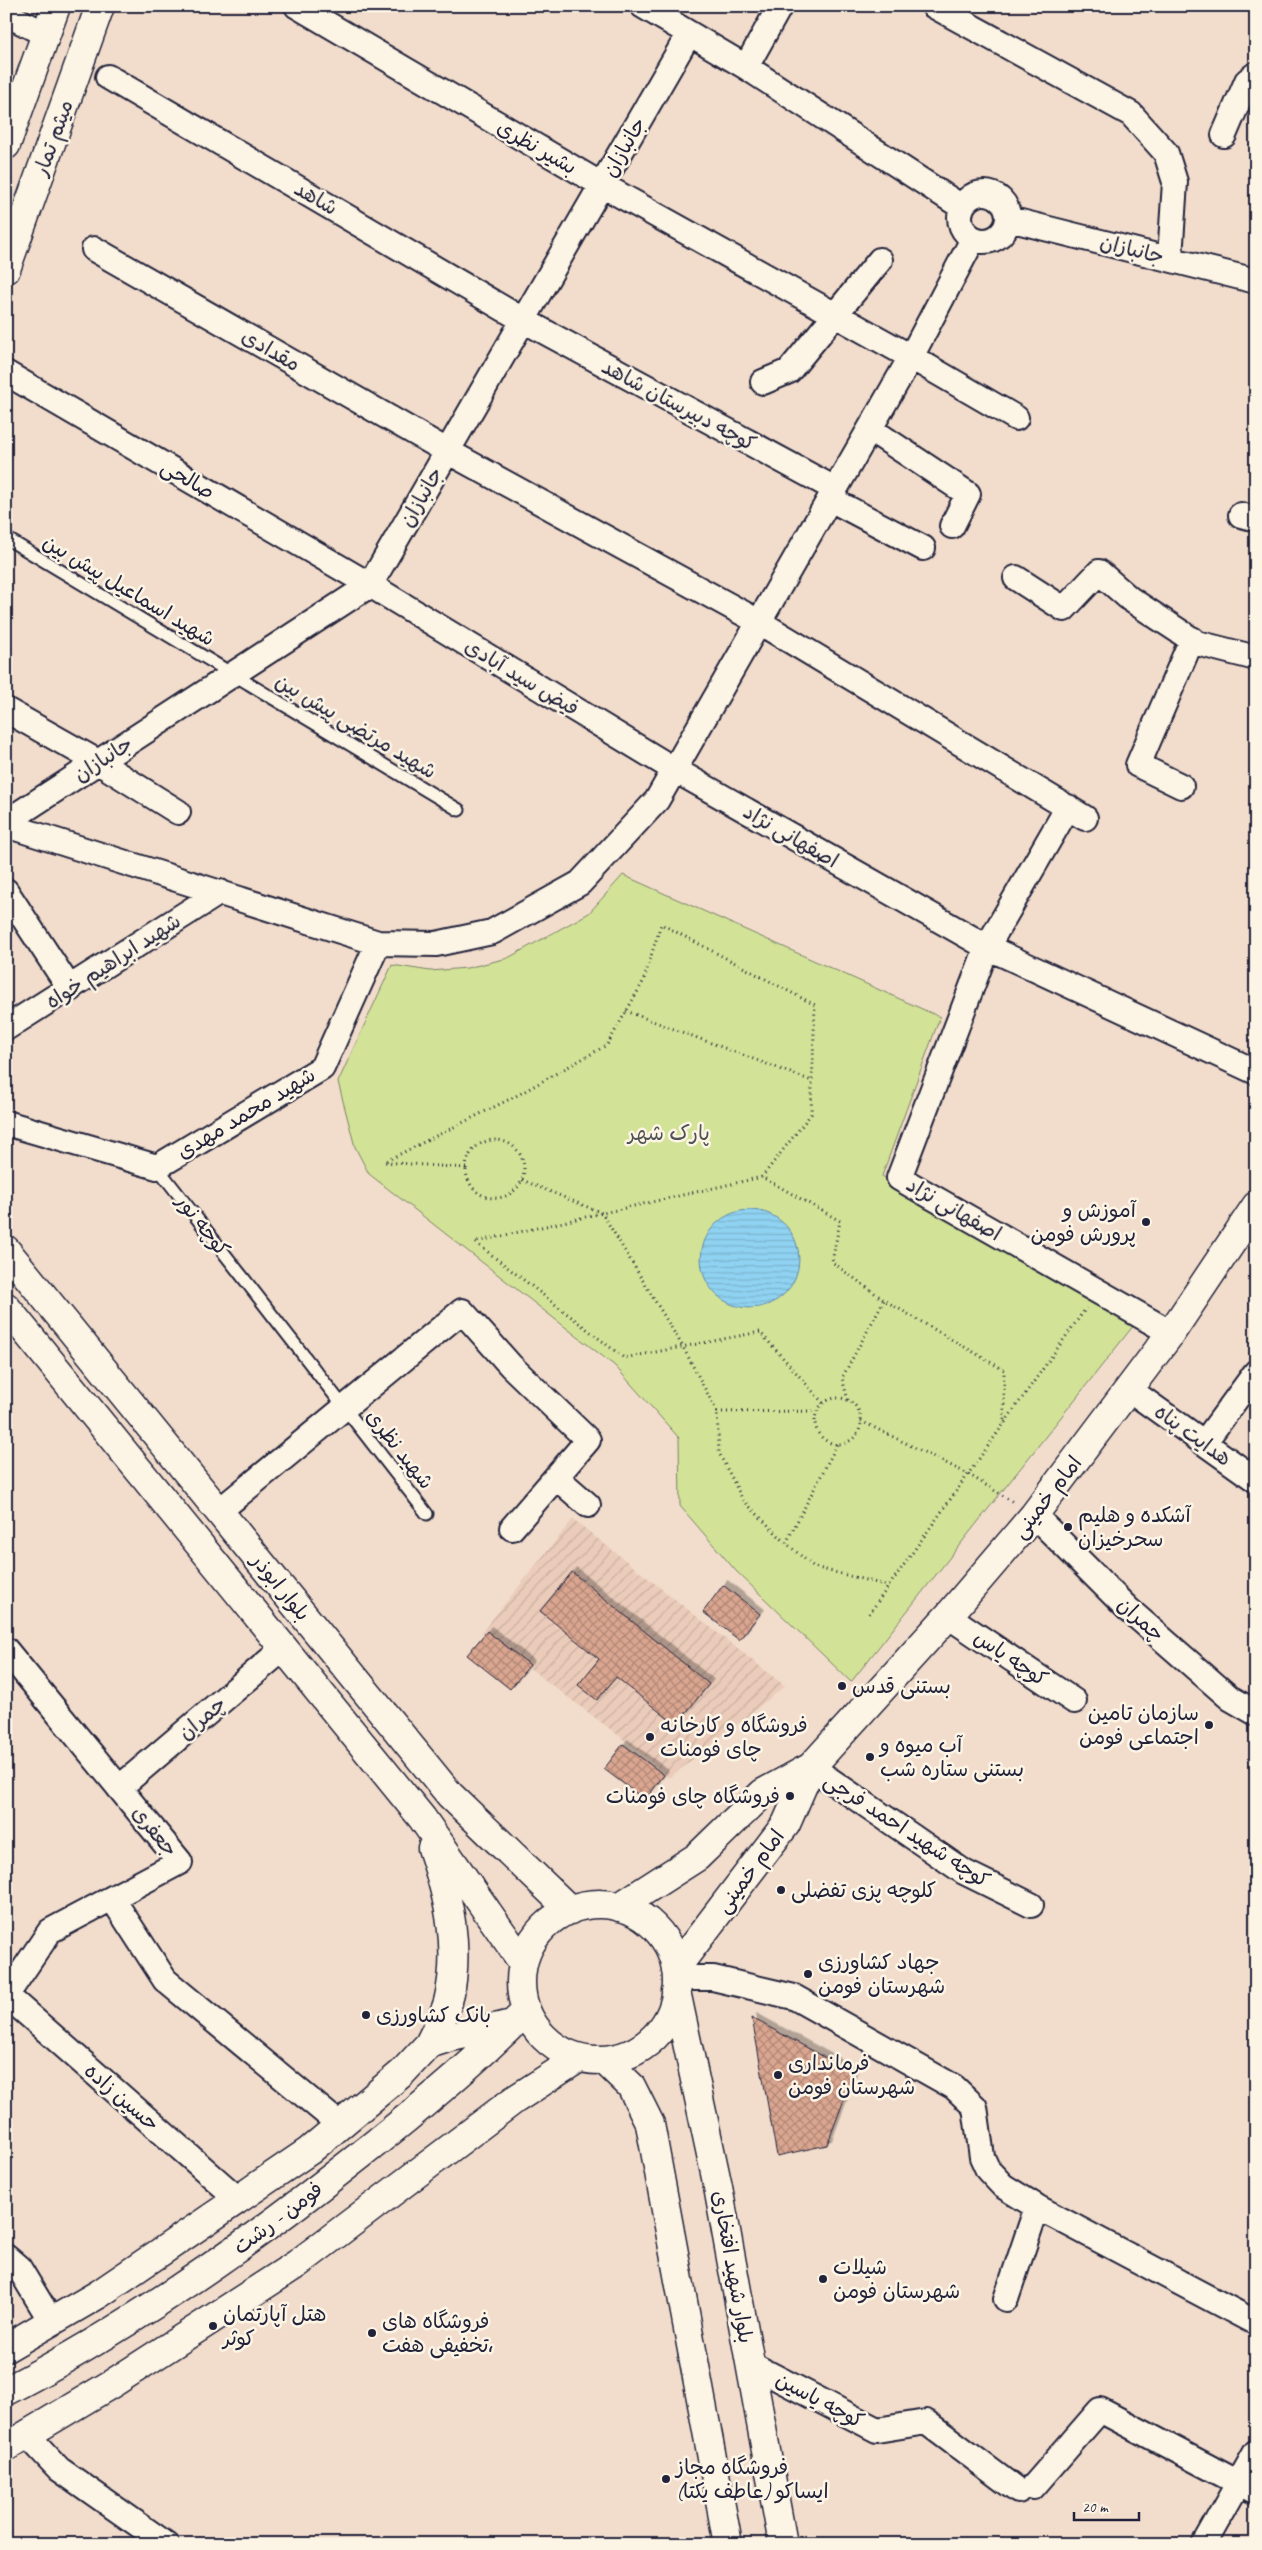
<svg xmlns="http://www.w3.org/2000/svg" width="1262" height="2550" font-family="Caveat,'Playpen Sans Arabic',sans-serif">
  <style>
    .industrial { fill: url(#industrial-furrows) }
    .green { fill: #d2e296; stroke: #7a8268 }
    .water { fill: url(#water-rules); stroke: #638ca8 }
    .building { fill: url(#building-cross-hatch); stroke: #22223b; filter: url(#shadow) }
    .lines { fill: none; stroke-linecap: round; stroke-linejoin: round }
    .lane-casing { stroke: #22223b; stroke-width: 15 }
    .street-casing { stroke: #22223b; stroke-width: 28 }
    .secondary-casing { stroke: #22223b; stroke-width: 31 }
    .path { stroke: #22223b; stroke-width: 3; stroke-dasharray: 1 4; stroke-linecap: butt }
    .lane { stroke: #fcf5e5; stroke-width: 11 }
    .street { stroke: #fcf5e5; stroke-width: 24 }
    .secondary { stroke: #fcf5e5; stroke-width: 28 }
    .poi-dot { fill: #22223b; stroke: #fcf5e5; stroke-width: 2 }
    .labels { text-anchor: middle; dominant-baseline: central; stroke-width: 5; stroke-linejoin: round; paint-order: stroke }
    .street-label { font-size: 21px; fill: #22223b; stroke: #fcf5e5 }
    .park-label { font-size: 21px; fill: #4e5252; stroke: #fcf5e5 }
    .poi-label { font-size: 21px; fill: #22223b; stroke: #fcf5e5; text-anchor: start }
  </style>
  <defs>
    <pattern id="industrial-furrows" width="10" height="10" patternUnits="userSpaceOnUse" patternTransform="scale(1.25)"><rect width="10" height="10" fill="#ebccba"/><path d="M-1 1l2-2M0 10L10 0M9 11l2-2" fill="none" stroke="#c9afa1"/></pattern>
    <pattern id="water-rules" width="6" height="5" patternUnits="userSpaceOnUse" patternTransform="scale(1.25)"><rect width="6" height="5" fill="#8fd2f1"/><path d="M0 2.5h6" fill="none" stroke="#7bb4d0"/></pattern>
    <pattern id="building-cross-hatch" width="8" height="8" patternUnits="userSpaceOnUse" patternTransform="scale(1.25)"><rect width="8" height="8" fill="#dba690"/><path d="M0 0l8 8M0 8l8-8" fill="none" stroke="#b18777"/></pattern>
    <filter id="shadow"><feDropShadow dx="4.5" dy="-4.5" stdDeviation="0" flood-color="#0004"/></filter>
  </defs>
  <rect width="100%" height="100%" fill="#f2ddcc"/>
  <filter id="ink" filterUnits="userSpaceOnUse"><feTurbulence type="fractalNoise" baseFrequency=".02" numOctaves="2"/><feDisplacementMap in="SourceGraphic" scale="10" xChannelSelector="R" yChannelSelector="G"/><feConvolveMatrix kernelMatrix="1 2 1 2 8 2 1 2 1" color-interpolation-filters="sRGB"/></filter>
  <g filter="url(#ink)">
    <!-- industrial -->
    <path class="industrial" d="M 573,1519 L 785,1686 L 669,1778 L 635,1748 L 482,1632 Z"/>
    <!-- green -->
    <path class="green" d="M 623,875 L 940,1017 L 882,1176 L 1052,1271 L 1134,1325 L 851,1682 L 736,1571 L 680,1506 L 679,1438 L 615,1366 L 369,1174 L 355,1147 L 338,1082 L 392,965 L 430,971 L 467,968 L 508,958 L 589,913 Z"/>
    <!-- water -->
    <path class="water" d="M701 1259a49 49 0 1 1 98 0a49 49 0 1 1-98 0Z"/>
    <!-- building -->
    <path class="building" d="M 572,1572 L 709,1684 L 676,1725 L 616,1677 L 597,1700 L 578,1685 L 599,1659 L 540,1611 Z
      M 723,1585 L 760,1614 L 739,1640 L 703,1612 Z
      M 487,1631 L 530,1665 L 510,1689 L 467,1655 Z
      M 623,1744 L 664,1775 L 645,1800 L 604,1769 Z
      M 752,2018 L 854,2073 L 827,2145 L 777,2156 Z"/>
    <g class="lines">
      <!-- lane casing -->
      <g class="lane-casing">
        <path id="lane" d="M 6,538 L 459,810
          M 157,1167 L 427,1514"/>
      </g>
      <!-- street casing -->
      <g class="street-casing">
        <path id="street" d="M 297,6 L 602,185 L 911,357 L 1016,418
          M 643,6 L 746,67 L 962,207
          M 934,6 L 1131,114 L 1166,153 L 1175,182 L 1170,258
          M 6,14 L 45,34
          M 746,67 L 780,6
          M 108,77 L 523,320 L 835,489
          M 1224,135 L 1247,81 L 1256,74
          M960 217a24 24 0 1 1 48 0a24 24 0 1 1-48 0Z
          M 1009,219 L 1256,281
          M 94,249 L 447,451 L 759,622 L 1085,818
          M 6,373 L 370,585 L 675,770 L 987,947 L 1256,1072
          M 763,382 L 789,371 L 880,260
          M 870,429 L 968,494 L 952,526
          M 830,499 L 923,548
          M 1241,515 L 1256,519
          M 1016,578 L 1064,609 L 1099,572 L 1130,599 L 1197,643 L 1256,658
          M 6,710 L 98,762 L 178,812
          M 1181,786 L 1138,765 L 1192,639
          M 1068,807 L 987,947 L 899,1178 L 1171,1333
          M 6,822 L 370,585 L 689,34
          M 6,825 L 378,943 L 436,944 L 492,932 L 580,883 L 657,800 L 911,357 L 973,239
          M 6,891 L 70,989
          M 6,1028 L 220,892
          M 6,1123 L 157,1167 L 322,1068 L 378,943
          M 1130,1390 L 1256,1480
          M 1204,1443 L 1256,1372
          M 557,1478 L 588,1505
          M 219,1511 L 462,1311 L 511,1366 L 588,1440 L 512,1528
          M 1034,1515 L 1128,1609 L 1230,1698 L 1256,1713
          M 948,1616 L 1074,1701
          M 6,1650 L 180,1862 L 50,1931 L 6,1996
          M 811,1767 L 964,1872 L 1031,1905
          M 119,1788 L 284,1648
          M 112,1898 L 165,1980 L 339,2124
          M 678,1978 L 713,1978 L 794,1997 L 954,2087 L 975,2107 L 982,2157 L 988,2170 L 1003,2186 L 1037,2207 L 1256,2323
          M 6,1995 L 238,2199
          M 6,2257 L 19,2268 L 51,2321
          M 1006,2299 L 1037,2207
          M 750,2364 L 877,2430 L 926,2422 L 1018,2491
          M 28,2436 L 59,2469 L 166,2544
          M 1033,2487 L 1100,2410 L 1256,2492
          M 1204,2544 L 1256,2452"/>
      </g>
      <!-- secondary casing -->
      <g class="secondary-casing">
        <path id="secondary" d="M 6,145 L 56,6
          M 6,269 L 100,6
          M 6,1250 L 450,1795 L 570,1910
          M 6,1307 L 422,1818 L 523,1963
          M521 1982a78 78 0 1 1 156 0a78 78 0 1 1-156 0Z
          M 619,1907 L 697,1857 L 763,1793 L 811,1767
          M 676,1968 L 786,1824 L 811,1767 L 948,1616 L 1034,1515 L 1171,1333 L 1256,1206
          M 676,1991 L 718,2187 L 783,2544
          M 429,2044 C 435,2031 444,2016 448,2002 C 461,1949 449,1898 432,1848
          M 604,2060 L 631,2086 L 650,2124 L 728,2544
          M 6,2348 L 99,2294 L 309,2151 L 402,2073 L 429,2044 L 451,2037 L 513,2024
          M 6,2391 C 128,2328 242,2249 349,2164 C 411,2116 470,2067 526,2011
          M 6,2447 L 113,2383 L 297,2264 L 514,2100 L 579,2058"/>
      </g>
      <!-- path -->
      <path class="path" d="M 626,1011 L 812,1081
        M466 1169a29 29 0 1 1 58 0a29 29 0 1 1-58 0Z
        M 466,1168 L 384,1162 L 516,1096 L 607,1045 L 643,982 L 661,924 L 815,1005 L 811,1114 L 762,1177
        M 522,1180 L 602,1213 L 683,1347 L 717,1412 L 719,1453 L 743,1500 L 786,1543 L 814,1567 L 889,1586
        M815 1421a23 23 0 1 1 46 0a23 23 0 1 1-46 0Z
        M 848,1400 L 842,1378 L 884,1300
        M 823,1403 L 760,1332 L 624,1358 L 475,1242 L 762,1177 L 840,1221 L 832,1262 L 884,1300 L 1004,1370 L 1004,1424
        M 717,1412 L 817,1411
        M 861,1421 L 968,1474 L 1013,1502
        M 786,1543 L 838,1443
        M 869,1614 L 1086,1308"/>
      <!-- lane -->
      <use href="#lane" class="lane"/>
      <!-- street -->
      <use href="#street" class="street"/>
      <!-- secondary -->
      <use href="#secondary" class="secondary"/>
    </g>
  </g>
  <!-- markers -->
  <g class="poi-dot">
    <circle cx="1146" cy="1222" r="5"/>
    <circle cx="1068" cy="1527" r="5"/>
    <circle cx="842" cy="1686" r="5"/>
    <circle cx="1209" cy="1725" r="5"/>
    <circle cx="650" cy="1737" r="5"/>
    <circle cx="870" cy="1757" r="5"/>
    <circle cx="790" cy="1796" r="5"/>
    <circle cx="781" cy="1890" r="5"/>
    <circle cx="808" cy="1974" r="5"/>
    <circle cx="366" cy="2015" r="5"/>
    <circle cx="778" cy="2075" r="5"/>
    <circle cx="823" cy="2279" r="5"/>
    <circle cx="213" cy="2326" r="5"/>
    <circle cx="372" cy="2333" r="5"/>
    <circle cx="666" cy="2479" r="5"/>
  </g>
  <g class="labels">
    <!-- street labels -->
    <g class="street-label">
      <text transform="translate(53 138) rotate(-70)">میثم تمار</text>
      <text transform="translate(537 147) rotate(30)">بشیر نظری</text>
      <text transform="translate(624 147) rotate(-60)">جانبازان</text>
      <text transform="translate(316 198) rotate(30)">شاهد</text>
      <text transform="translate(1132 249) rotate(14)">جانبازان</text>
      <text transform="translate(271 350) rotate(30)">مقدادی</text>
      <text transform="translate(679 405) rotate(28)">کوچه دبیرستان شاهد</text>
      <text transform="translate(188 479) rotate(30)">صالحی</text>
      <text transform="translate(421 497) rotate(-60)">جانبازان</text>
      <text transform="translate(129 590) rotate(31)">شهید اسماعیل پیش بین</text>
      <text transform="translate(522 677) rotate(31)">فیض سید آبادی</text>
      <text transform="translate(356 726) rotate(31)">شهید مرتضی پیش بین</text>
      <text transform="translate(103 759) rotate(-33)">جانبازان</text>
      <text transform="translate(791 836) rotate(30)">اصفهانی نژاد</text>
      <text transform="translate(113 961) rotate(-33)">شهید ابراهیم خواه</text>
      <text transform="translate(246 1113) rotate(-31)">شهید محمد مهدی</text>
      <text transform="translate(954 1209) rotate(30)">اصفهانی نژاد</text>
      <text transform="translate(203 1225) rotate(52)">کوچه نور</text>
      <text transform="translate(1193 1435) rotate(36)">هدایت پناه</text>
      <text transform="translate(400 1449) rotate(52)">شهید نظری</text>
      <text transform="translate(1047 1497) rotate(-52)">امام خمینی</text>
      <text transform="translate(281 1587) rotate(51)">بلوار ابوذر</text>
      <text transform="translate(1141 1619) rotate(42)">چمران</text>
      <text transform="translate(1011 1658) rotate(34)">کوچه یاس</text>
      <text transform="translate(202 1718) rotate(-40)">چمران</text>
      <text transform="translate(907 1830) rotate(33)">کوچه شهید احمد فرجی</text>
      <text transform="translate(155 1831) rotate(51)">جعفری</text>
      <text transform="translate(750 1871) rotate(-53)">امام خمینی</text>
      <text transform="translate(122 2097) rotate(41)">حسین زاده</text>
      <text transform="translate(278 2218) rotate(-37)">فومن - رشت</text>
      <text transform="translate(733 2267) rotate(80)">بلوار شهید افتخاری</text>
      <text transform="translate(820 2400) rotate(28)">کوچه یاسین</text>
    </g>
    <!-- park labels -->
    <g class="park-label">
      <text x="669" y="1133">پارک شهر</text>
    </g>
    <!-- poi labels -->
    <g class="poi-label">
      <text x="1136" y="1210" text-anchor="end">آموزش و<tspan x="1136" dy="24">پرورش فومن</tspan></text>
      <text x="1078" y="1515">آشکده و هلیم<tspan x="1078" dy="24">سحرخیزان</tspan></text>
      <text x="852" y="1686">بستنی قدس</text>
      <text x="1199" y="1713" text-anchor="end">سازمان تامین<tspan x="1199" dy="24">اجتماعی فومن</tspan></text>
      <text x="660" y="1725">فروشگاه و کارخانه<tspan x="660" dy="24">چای فومنات</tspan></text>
      <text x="880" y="1745">آب میوه و<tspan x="880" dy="24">بستنی ستاره شب</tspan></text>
      <text x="780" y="1796" text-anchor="end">فروشگاه چای فومنات</text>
      <text x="791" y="1890">کلوچه پزی تفضلی</text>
      <text x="818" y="1962">جهاد کشاورزی<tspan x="818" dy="24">شهرستان فومن</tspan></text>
      <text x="376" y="2015">بانک کشاورزی</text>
      <text x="788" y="2063">فرمانداری<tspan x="788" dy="24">شهرستان فومن</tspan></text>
      <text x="833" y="2267">شیلات<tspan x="833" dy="24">شهرستان فومن</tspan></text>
      <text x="223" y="2314">هتل آپارتمان<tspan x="223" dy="24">کوثر</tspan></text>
      <text x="382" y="2321">فروشگاه های<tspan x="382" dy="24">تخفیفی هفت،</tspan></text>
      <text x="676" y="2467">فروشگاه مجاز<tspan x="676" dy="24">ایساکو (عاطف یکتا)</tspan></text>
    </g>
  </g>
  <!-- margin -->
  <rect width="1262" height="2550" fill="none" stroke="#fcf5e5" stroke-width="25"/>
  <rect x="12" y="12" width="1237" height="2525" fill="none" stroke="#22223b" stroke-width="2" filter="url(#ink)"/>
  <!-- scale -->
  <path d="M1074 2512v8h65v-8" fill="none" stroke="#22223b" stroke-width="2.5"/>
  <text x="1082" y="2512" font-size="15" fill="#22223b" stroke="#fcf5e5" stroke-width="4" paint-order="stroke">20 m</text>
</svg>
